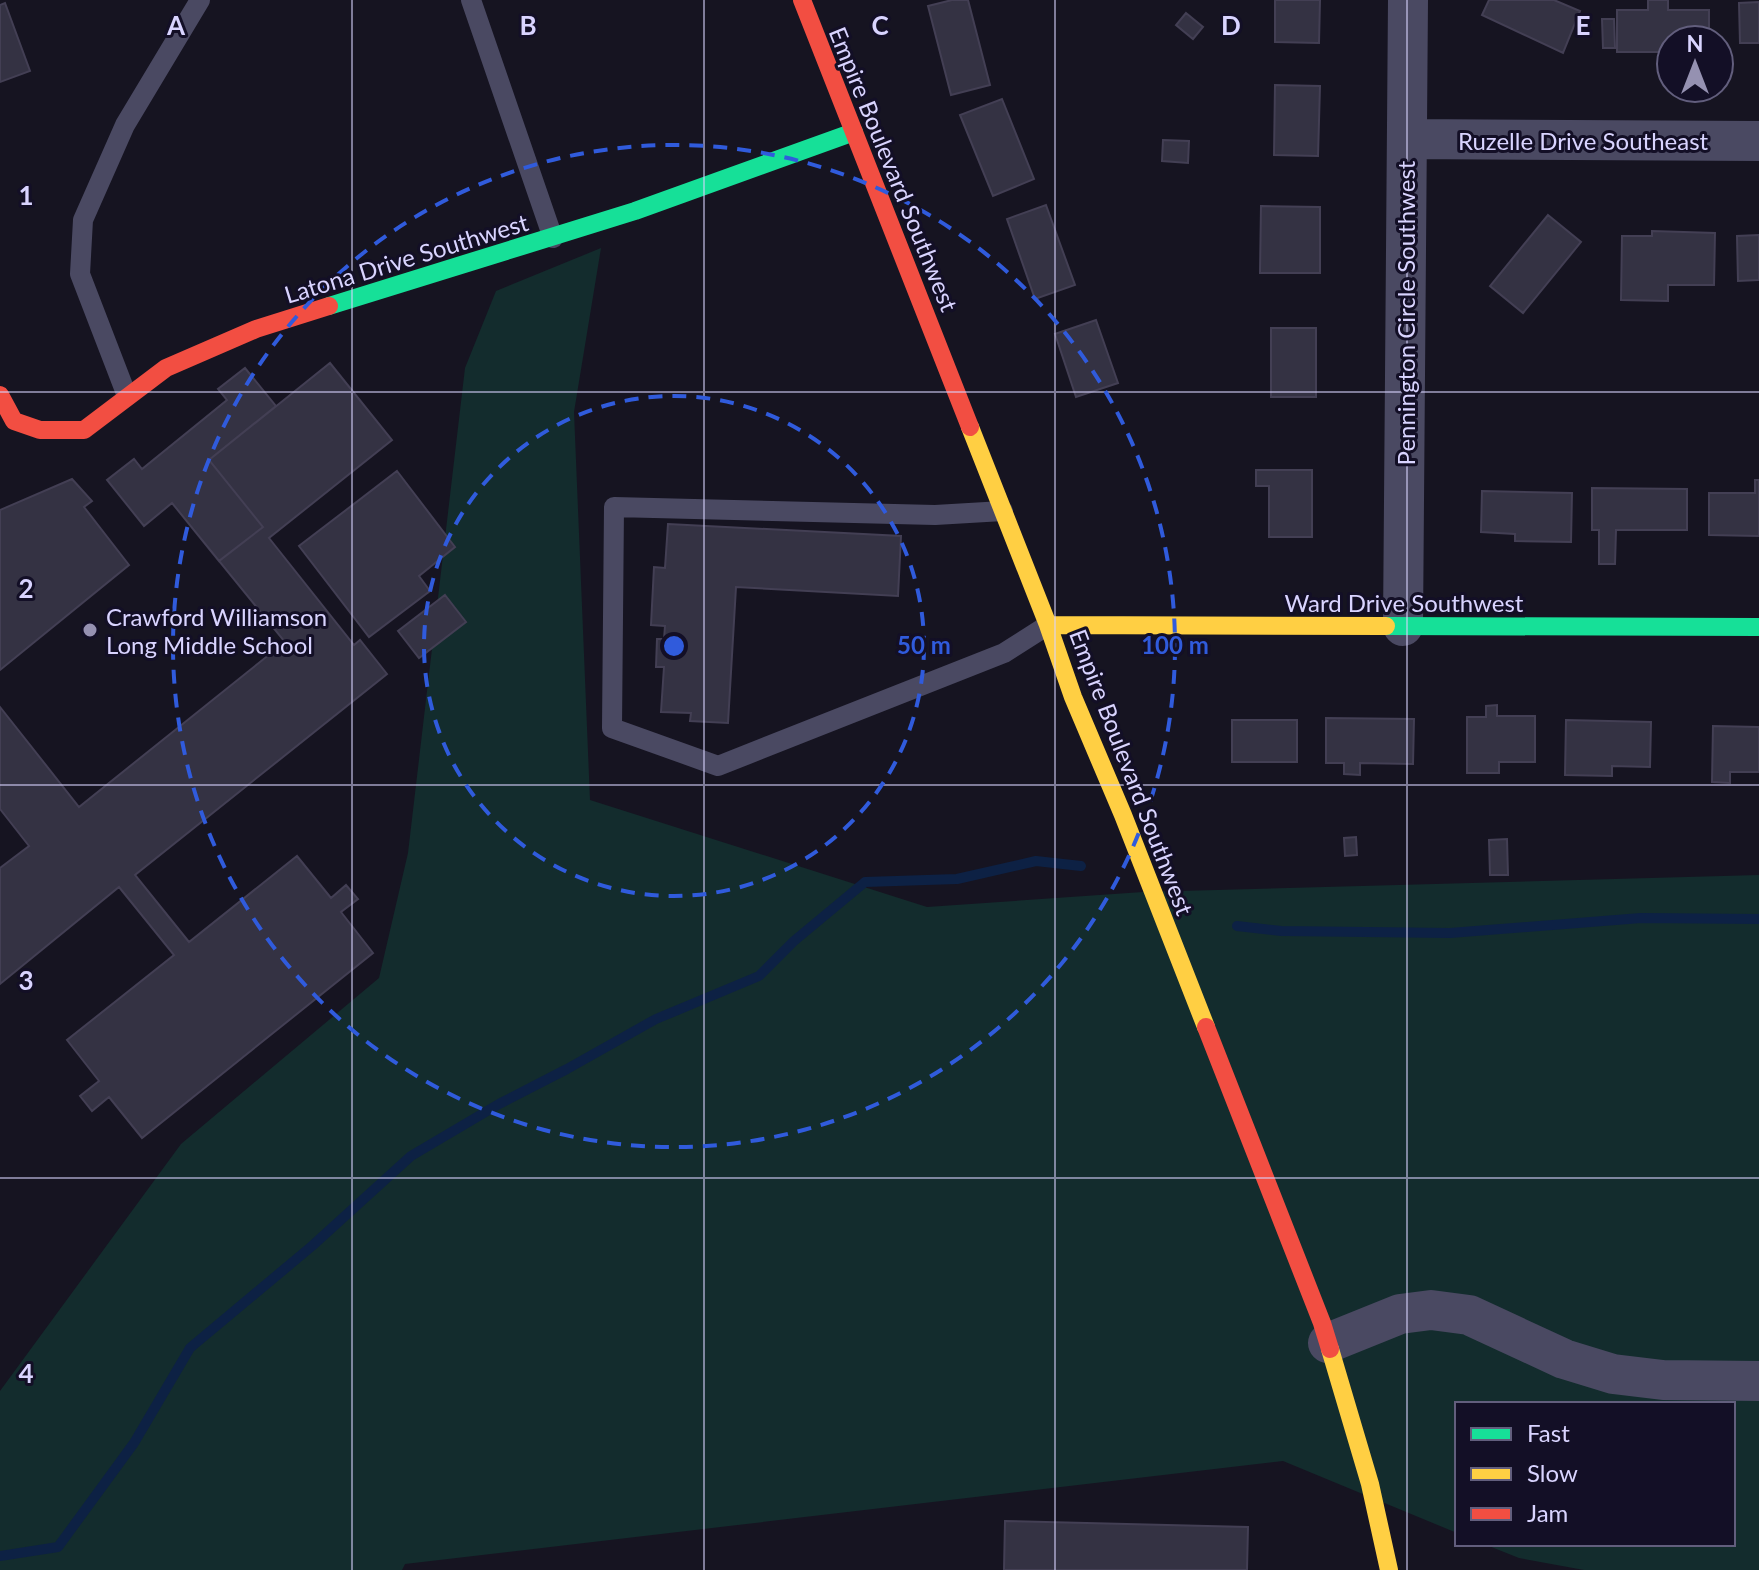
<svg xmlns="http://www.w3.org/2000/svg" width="1759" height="1570" font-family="Lato,sans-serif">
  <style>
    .green { fill: #132c2d }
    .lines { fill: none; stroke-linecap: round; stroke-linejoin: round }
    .stream { stroke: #0d2144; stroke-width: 10 }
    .building { fill: #343243; stroke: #433f54; stroke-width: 2 }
    .lane { stroke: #4a4962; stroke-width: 20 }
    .street { stroke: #4a4962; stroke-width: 40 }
    .fast { stroke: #16e098; stroke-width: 18 }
    .slow { stroke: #ffcf43; stroke-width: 18 }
    .jam { stroke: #f24e42; stroke-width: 18 }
    .grid { fill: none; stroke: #d9d4ff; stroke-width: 2; stroke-opacity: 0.55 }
    .ring { fill: none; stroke: #305bdc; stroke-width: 4; stroke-dasharray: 14 10 }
    .poi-dot { fill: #9591b1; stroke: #130f26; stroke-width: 3 }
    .labels { text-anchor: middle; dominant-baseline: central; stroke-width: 6; stroke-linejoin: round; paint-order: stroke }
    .street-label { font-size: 24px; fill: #d9d4ff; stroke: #130f26 }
    .poi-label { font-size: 24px; fill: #d9d4ff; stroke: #130f26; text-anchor: start }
    .grid-label { font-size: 26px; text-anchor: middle; font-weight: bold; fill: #d9d4ff; stroke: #130f26; stroke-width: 6; stroke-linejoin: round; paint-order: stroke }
    .centre { fill: #305bdc; stroke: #130f26; stroke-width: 4 }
    .ring-label { font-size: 24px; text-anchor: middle; font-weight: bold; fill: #305bdc; stroke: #130f26; stroke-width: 6; stroke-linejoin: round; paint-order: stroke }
  </style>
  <rect width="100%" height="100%" fill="#161421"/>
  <!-- green -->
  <path class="green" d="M 601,248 L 574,412 L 590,800 L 927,907 L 1143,892 L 1759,875 L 1759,1570 L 1584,1570 L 1519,1558 L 1484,1544 L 1733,1544 L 1733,1404 L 1457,1404 L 1457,1533 L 1283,1461 L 405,1564 L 402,1570 L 0,1570 L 0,1391 L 181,1144 L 379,978 L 408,853 L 465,368 L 496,291 Z"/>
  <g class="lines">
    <!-- stream -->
    <path class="stream" d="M 1237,926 L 1281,931 L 1450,933 L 1641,918 L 1759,919
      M 0,1556 L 58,1547 L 134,1443 L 190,1348 L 312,1246 L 411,1156 L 499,1104 L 567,1069 L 656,1019 L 759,976 L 794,941 L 865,882 L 957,879 L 1036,861 L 1081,866"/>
  </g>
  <!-- building -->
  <path class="building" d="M 952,0 L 968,0 L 990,85 L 951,95 L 928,6 Z
    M 1275,0 L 1320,0 L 1319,43 L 1275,42 Z
    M 1489,0 L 1554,0 L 1580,11 L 1563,53 L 1482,15 Z
    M 1648,0 L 1668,0 L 1668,10 L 1709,10 L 1709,40 L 1671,40 L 1671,52 L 1617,52 L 1617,10 L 1648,10 Z
    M 1759,2 L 1759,43 L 1740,43 L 1739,3 Z
    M 5,3 L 30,71 L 0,82 L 0,5 Z
    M 1186,13 L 1203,27 L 1193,39 L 1176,25 Z
    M 1602,19 L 1614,19 L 1615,48 L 1603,48 Z
    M 1275,85 L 1320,86 L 1318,156 L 1274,155 Z
    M 1002,99 L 1034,179 L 993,196 L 960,115 Z
    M 1163,140 L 1189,141 L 1188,163 L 1162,161 Z
    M 1046,205 L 1075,285 L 1035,299 L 1007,219 Z
    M 1261,206 L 1320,207 L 1320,273 L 1260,273 Z
    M 1548,215 L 1581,242 L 1523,313 L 1490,286 Z
    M 1652,231 L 1715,233 L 1714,285 L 1668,285 L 1668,301 L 1621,300 L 1622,236 L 1652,236 Z
    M 1759,235 L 1759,280 L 1738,281 L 1737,236 Z
    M 1096,320 L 1118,383 L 1076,397 L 1055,334 Z
    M 1271,328 L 1316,328 L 1316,397 L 1271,397 Z
    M 330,363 L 392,440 L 269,538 L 354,645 L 360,640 L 387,674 L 135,875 L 189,942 L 297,856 L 331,898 L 346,885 L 358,899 L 341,912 L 373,953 L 142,1138 L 109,1097 L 92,1111 L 80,1096 L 99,1081 L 67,1040 L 174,955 L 119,887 L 0,984 L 0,868 L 29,846 L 0,809 L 0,707 L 79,807 L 285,642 L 219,561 L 263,527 L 209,460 Z
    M 245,368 L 276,406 L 209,460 L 263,527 L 219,561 L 172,503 L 144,526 L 107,480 L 134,459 L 142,469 L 227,400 L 218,389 Z
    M 1256,470 L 1312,470 L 1312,537 L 1269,537 L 1269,486 L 1256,486 Z
    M 397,471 L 455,547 L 419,576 L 430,591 L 369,637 L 299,546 Z
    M 72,479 L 92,501 L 84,507 L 129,565 L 0,670 L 0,510 Z
    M 1755,480 L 1759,480 L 1759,536 L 1709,535 L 1709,493 L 1755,493 Z
    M 1592,488 L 1687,489 L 1687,530 L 1616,530 L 1615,564 L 1599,564 L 1599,530 L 1592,530 Z
    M 1482,491 L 1572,493 L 1571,542 L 1515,541 L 1515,534 L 1481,532 Z
    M 668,524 L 901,536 L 898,596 L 736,587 L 728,723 L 690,721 L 691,713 L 661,712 L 664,667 L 656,667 L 657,639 L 664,639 L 665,626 L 651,625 L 654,567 L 665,568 Z
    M 445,595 L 466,622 L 419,658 L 398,631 Z
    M 1497,705 L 1497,716 L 1535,716 L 1535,762 L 1499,762 L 1499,773 L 1467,773 L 1467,717 L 1486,717 L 1486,706 Z
    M 1326,718 L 1414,719 L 1413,764 L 1360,763 L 1360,775 L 1344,774 L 1344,763 L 1326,763 Z
    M 1232,720 L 1297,720 L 1297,762 L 1232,762 Z
    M 1566,720 L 1651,722 L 1650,767 L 1612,766 L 1612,776 L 1565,775 Z
    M 1713,726 L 1759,727 L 1759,772 L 1730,772 L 1730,783 L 1712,782 Z
    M 1356,837 L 1357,855 L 1345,856 L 1344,838 Z
    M 1507,839 L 1508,875 L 1490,875 L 1489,840 Z
    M 1005,1521 L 1248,1527 L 1247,1570 L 1004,1570 Z"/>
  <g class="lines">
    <!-- lane -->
    <path class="lane" d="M 471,0 L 553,238
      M 127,396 L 80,274 L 83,220 L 125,125 L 200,0
      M 1003,511 L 935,515 L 614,507 L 612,728 L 718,766 L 1004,653 L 1048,625"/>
    <!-- street -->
    <path class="street" d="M 1407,139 L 1759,141
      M 1403,626 L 1408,0
      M 1328,1343 L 1400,1314 L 1431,1310 L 1469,1315 L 1564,1359 L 1613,1374 L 1663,1380 L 1759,1381"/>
    <!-- fast -->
    <path class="fast" d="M 329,306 L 635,211 L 854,132
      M 1386,626 L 1759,627"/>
    <!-- slow -->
    <path class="slow" d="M 970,427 L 1048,625 L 1073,697 L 1123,815 L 1206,1027
      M 1048,625 L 1386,626
      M 1330,1349 L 1370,1484 L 1389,1570"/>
    <!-- jam -->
    <path class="jam" d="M 802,0 L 970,427
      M 0,395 L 14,421 L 40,430 L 84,430 L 166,368 L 256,329 L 329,306
      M 1206,1027 L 1322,1323 L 1330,1349"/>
  </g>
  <!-- grid -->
  <path class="grid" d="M 352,0 L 352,1570M 704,0 L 704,1570M 1055,0 L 1055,1570M 1407,0 L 1407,1570M 0,392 L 1759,392M 0,785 L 1759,785M 0,1178 L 1759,1178"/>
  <!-- distance rings -->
  <g class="ring">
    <circle cx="674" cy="646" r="250"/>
    <circle cx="674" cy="646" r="501"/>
  </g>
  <!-- markers -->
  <circle class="poi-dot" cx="90" cy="630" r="8"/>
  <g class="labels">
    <!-- street labels -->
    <g class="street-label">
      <text x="1583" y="140">Ruzelle Drive Southeast</text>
      <text transform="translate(894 169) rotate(68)">Empire Boulevard Southwest</text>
      <text transform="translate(406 258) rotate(-17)">Latona Drive Southwest</text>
      <text transform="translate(1405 313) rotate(-90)">Pennington Circle Southwest</text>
      <text x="1404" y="602">Ward Drive Southwest</text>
      <text transform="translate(1132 772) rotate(69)">Empire Boulevard Southwest</text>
    </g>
    <!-- poi labels -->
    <g class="poi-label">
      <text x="106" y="616">Crawford Williamson<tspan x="106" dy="28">Long Middle School</tspan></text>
    </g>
  </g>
  <g class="grid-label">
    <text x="176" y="35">A</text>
    <text x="528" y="35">B</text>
    <text x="880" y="35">C</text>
    <text x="1231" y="35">D</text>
    <text x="1583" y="35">E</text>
    <text x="26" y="205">1</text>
    <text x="26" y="598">2</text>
    <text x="26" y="990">3</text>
    <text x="26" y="1383">4</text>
  </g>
  <circle cx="674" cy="646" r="12" class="centre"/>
  <g class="ring-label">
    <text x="924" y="654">50 m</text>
    <text x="1175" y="654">100 m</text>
  </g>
  <!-- legend -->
  <rect x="1455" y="1402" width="280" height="144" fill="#130f26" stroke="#625e7d" stroke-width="2"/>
  <rect x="1471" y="1428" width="40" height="12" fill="#16e098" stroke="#625e7d" stroke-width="2"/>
  <text x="1527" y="1442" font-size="24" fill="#d9d4ff">Fast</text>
  <rect x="1471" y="1468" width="40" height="12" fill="#ffcf43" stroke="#625e7d" stroke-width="2"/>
  <text x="1527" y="1482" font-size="24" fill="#d9d4ff">Slow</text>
  <rect x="1471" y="1508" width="40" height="12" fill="#f24e42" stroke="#625e7d" stroke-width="2"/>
  <text x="1527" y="1522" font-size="24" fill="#d9d4ff">Jam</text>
  <!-- north arrow -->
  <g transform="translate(1695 64)"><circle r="38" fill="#130f26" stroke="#625e7d" stroke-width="2"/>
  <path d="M0-6L14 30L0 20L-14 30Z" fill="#9591b1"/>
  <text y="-12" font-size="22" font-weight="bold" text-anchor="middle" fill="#d9d4ff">N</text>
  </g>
</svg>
